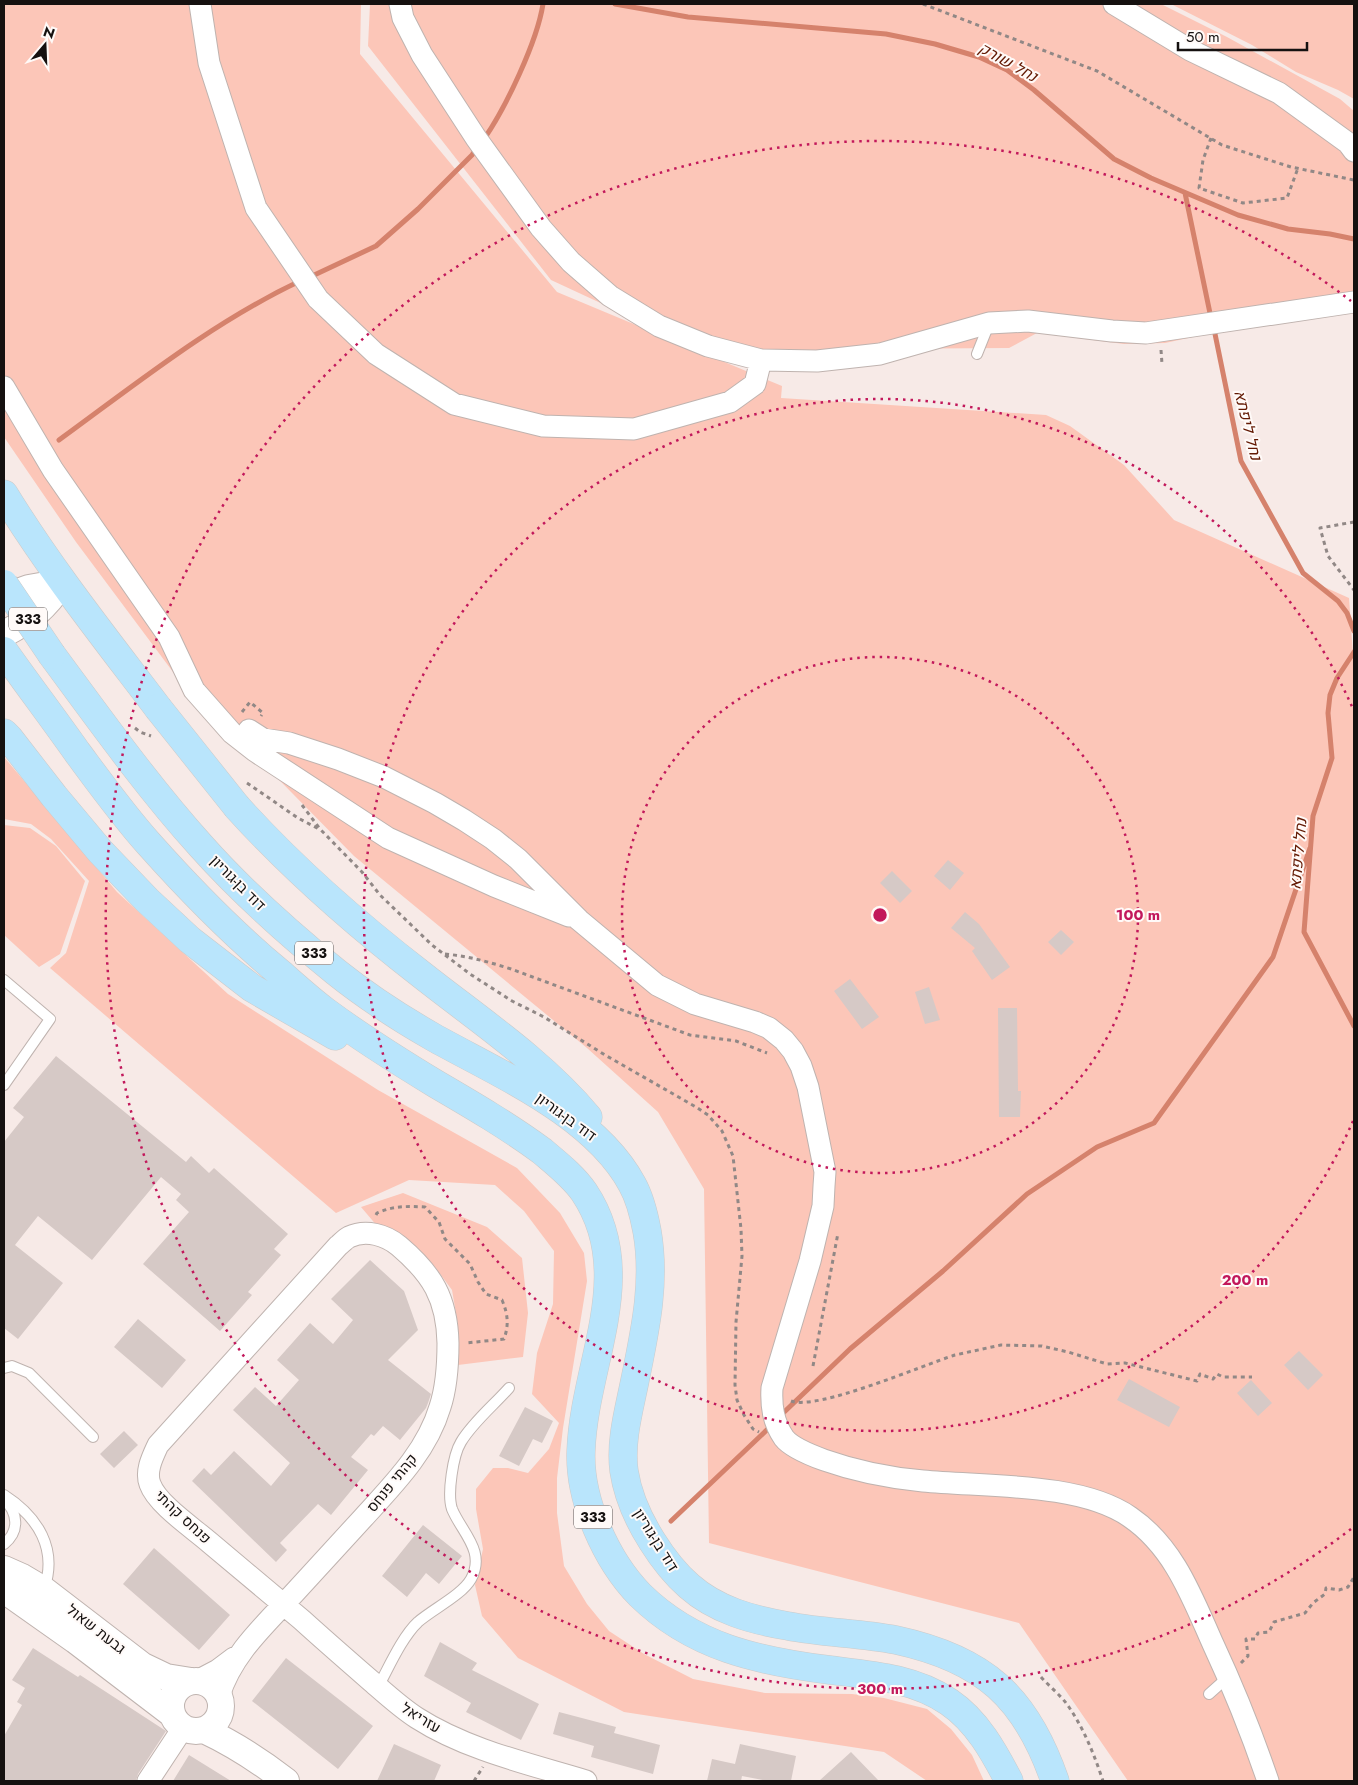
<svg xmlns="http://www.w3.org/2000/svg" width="1358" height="1785" font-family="Jost,Heebo,sans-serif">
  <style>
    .green { fill: #fcc6b8 }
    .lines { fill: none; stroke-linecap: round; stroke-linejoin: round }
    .stream { stroke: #d5826c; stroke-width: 5 }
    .building { fill: #d6c9c6 }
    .service-casing { stroke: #bfb3af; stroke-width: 12 }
    .minor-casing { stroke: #bfb3af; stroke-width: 23 }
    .tertiary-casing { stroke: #bfb3af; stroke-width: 28 }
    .primary-casing { stroke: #cccbca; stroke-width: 29 }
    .path { stroke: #918886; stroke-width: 3; stroke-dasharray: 4 4; stroke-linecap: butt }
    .service { stroke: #fff; stroke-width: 10 }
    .minor { stroke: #fff; stroke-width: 21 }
    .tertiary { stroke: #fff; stroke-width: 26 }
    .primary { stroke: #b9e5fc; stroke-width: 28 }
    .primary-bridge-casing { stroke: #cccbca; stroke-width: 29; stroke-linecap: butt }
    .primary-bridge { stroke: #b9e5fc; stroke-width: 28 }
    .ring { fill: none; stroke: #c2185b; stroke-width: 2.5; stroke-dasharray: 2.5 5 }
    .labels { text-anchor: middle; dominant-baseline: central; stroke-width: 4; stroke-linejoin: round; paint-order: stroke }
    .shield { fill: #fffaf8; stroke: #5b5756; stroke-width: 1 }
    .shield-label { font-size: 14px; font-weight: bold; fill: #151110 }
    .street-label { font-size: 15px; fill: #151110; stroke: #fffaf8 }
    .water-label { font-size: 16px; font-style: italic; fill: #631903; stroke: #fffaf8 }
    .centre { fill: #c2185b; stroke: #fffaf8; stroke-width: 2.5 }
    .ring-label { font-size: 15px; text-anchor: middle; font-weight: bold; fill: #c2185b; stroke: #fffaf8; stroke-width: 4; stroke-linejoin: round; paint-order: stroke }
  </style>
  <rect width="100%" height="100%" fill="#f7eae7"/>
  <!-- green -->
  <path class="green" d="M 4,4 L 361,4 L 360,54 L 557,292 L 782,386 L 781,398 L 1046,415 L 1070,426 L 1124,465 L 1174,520 L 1349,598 L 1354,668 L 1354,1781 L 1128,1781 L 1019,1623 L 709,1543 L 704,1189 L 658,1112 L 587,1048 L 354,856 L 173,672 L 76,542 L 4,437 Z
    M 370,4 L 1161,4 L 1227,37 L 1340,99 L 1354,111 L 1354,313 L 1207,334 L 1165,343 L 1124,344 L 1037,333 L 1009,348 L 856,349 L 748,366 L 663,332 L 551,280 L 368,46 Z
    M 1171,4 L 1354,4 L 1354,99 L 1338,90 L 1296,72 L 1252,45 Z
    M 4,757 L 117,892 L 228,994 L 378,1090 L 517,1168 L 560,1213 L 584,1253 L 587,1281 L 563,1428 L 557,1478 L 557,1513 L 564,1566 L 587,1604 L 609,1631 L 644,1654 L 693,1679 L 765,1693 L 852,1694 L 884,1698 L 927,1709 L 951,1729 L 972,1755 L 984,1781 L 927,1781 L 884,1752 L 624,1712 L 518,1658 L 482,1616 L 475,1585 L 483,1549 L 476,1509 L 476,1489 L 493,1468 L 508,1468 L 528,1473 L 549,1449 L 559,1423 L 532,1394 L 537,1353 L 553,1304 L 554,1251 L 524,1211 L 495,1185 L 409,1180 L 336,1213 L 50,968 L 66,953 L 89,881 L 51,839 L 31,824 L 4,819 Z
    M 4,825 L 30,828 L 56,846 L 85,881 L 60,954 L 39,967 L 4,935 Z
    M 403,1193 L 487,1227 L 522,1258 L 528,1313 L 523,1357 L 458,1365 L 458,1325 L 452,1290 L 435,1267 L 403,1237 L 378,1227 L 361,1207 Z"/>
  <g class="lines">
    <!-- stream -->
    <path class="stream" d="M 615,4 L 688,17 L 886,34 L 935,44 L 979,57 L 1007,70 L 1034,90 L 1114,159 L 1151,178 L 1238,215 L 1288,229 L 1330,234 L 1354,239
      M 484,139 C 506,107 537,42 543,4
      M 1185,193 L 1211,318
      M 310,277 L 376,246 L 418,209 L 472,155 L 477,148
      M 1214,329 L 1241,461 L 1303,573 L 1338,601 L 1347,613 L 1354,631
      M 59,440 C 136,384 213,322 300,281
      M 1354,652 L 1337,678 L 1330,695 L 1328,713 L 1332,758 L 1313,816 L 1304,932 L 1354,1026
      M 779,1417 L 850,1349 L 943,1271 L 1027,1194 L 1097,1147 L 1154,1123 L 1273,957 L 1310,848
      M 671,1521 L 772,1425"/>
  </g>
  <!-- building -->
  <path class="building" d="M 948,860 L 964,873 L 950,890 L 934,876 Z
    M 892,871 L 912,891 L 900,903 L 880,883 Z
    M 965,912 L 979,924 L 1010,967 L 992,980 L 972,951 L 975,948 L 951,928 Z
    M 1061,930 L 1074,942 L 1061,955 L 1048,942 Z
    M 850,979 L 879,1017 L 862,1029 L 834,991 Z
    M 929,987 L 940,1020 L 925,1024 L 915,992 Z
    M 998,1008 L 1017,1008 L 1018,1091 L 1021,1091 L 1020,1117 L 999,1117 Z
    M 56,1056 L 186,1162 L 191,1156 L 209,1173 L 214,1168 L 288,1234 L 274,1249 L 281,1255 L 248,1292 L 252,1295 L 220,1331 L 143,1264 L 189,1212 L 176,1200 L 181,1194 L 161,1177 L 92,1260 L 38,1216 L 15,1245 L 63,1283 L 18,1339 L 4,1328 L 4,1142 L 24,1117 L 13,1108 Z
    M 370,1260 L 404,1291 L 418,1330 L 388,1360 L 431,1394 L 428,1403 L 426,1408 L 400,1440 L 383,1426 L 374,1436 L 371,1434 L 351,1457 L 368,1470 L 331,1515 L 318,1504 L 280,1543 L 287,1550 L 276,1562 L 192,1481 L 204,1468 L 211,1475 L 234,1451 L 271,1486 L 290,1463 L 233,1410 L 255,1387 L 276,1406 L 299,1380 L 277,1360 L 310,1323 L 333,1344 L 353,1320 L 331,1299 Z
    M 138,1319 L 186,1360 L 162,1388 L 114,1347 Z
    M 1299,1351 L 1323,1375 L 1308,1390 L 1284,1365 Z
    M 1129,1379 L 1180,1407 L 1169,1427 L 1117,1400 Z
    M 1251,1380 L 1272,1403 L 1258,1416 L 1237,1393 Z
    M 525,1407 L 553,1421 L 542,1443 L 533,1439 L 519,1466 L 499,1456 Z
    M 124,1431 L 138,1445 L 114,1468 L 100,1454 Z
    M 423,1525 L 462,1556 L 439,1584 L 426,1573 L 407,1597 L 382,1576 Z
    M 154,1548 L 230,1615 L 199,1650 L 123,1584 Z
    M 440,1642 L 477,1663 L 472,1670 L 539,1704 L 521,1740 L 466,1712 L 471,1703 L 424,1676 Z
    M 33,1648 L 78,1677 L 80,1675 L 166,1731 L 138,1774 L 136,1781 L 4,1781 L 4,1736 L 22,1705 L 17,1702 L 25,1688 L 12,1680 Z
    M 286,1658 L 373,1726 L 338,1769 L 252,1701 Z
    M 559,1712 L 616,1727 L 614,1733 L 660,1745 L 653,1774 L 591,1757 L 594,1746 L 553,1734 Z
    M 394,1744 L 441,1765 L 434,1781 L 377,1781 Z
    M 740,1744 L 796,1756 L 791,1781 L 768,1781 L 742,1776 L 741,1781 L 707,1781 L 712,1759 L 735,1764 Z
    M 851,1752 L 879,1781 L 819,1781 Z
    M 189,1755 L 231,1781 L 173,1781 Z"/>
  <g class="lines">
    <!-- service casing -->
    <g class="service-casing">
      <path id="service" d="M 977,354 L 989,324
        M 4,980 L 50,1019 L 4,1085
        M 4,1368 L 12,1366 L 29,1373 L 93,1437
        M 4,1495 C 38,1517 58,1549 44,1589
        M 4,1544 C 20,1531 18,1513 4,1499
        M 378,1687 C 389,1667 402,1637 418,1622 C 433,1609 462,1595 471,1579 C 486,1551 462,1533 452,1509 C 447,1494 453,1455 461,1442 C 473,1422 494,1405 509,1388
        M 1209,1694 L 1228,1677"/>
    </g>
    <!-- minor casing -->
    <g class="minor-casing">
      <path id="minor" d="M 200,4 L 209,63 L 256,208 L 318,299 L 376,354 L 454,404 L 543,426 L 634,429 L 730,402 L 755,384 L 761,360
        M 400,4 L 403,18 L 422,55 L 476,138 L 541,228 L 571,262 L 610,296 L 659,326 L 708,346 L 761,360 L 817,361 L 880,354 L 989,323 L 1028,321 L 1112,331 L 1146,333 L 1354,302
        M 1114,4 L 1190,50 L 1279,93 L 1348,143 L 1354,151
        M 4,387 L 53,470 L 169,637 L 194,690 L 232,733 L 255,751 L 388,838 L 494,886 L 569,916
        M 249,730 L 263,739 L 289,743 L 338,759 L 384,777 L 435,803 L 464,820 L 493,839 L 518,859 L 579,920 L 657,985 L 695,1004 L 755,1022 L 769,1028 L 784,1040 L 793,1051 L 801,1066 L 808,1087 L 825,1172 L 824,1186 L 823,1206 L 810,1261 L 772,1388 C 771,1406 773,1422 784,1438 C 791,1447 813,1456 824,1460 C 855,1471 890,1478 923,1481 C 984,1487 1080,1482 1130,1517 C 1174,1547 1192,1597 1213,1644 C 1234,1689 1252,1734 1268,1781
        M 197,1681 L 218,1670 L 234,1658
        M 219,1696 C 232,1653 267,1623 297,1590 C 319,1566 341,1542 363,1518 C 393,1485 427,1451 440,1407 C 447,1386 448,1365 448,1343 C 447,1298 432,1274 399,1246 C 386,1235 366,1229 349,1237 C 345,1239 341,1244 338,1246 L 158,1445 C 153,1456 145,1471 150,1484 C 157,1504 193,1528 209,1542 C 240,1568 271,1594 302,1620 C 324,1640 347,1660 370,1680 C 385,1693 400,1707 417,1718 C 467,1750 530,1764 586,1781
        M 148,1781 L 183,1728"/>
    </g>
    <!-- tertiary casing -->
    <g class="tertiary-casing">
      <path id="tertiary" d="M 4,597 L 29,588 L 63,582
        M 4,634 C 32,619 45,608 63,582
        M 4,1569 L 22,1577 L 44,1590 L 143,1666 L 166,1677 L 191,1681
        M 4,1590 L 75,1640 L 172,1714
        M171 1706a25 25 0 1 1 50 0a25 25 0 1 1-50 0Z
        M 204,1730 C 234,1744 260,1761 286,1781"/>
    </g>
    <!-- primary casing -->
    <g class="primary-casing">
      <path id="primary" d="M 4,494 C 50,569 105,638 158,708
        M 4,651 C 28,685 53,718 77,752 C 100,783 123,815 149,844 C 190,890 233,934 280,973 C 295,986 309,999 325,1011 C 360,1037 398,1061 436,1084 C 472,1105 508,1126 542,1151 C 556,1163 573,1176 584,1192 C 639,1274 584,1363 581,1451 C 579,1500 606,1560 640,1595 C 693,1647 758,1661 830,1670 C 871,1675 914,1678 949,1702 C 977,1721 994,1752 1009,1781
        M 52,655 C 100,720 147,786 201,846 C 242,892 288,933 336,972 C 366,996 398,1017 433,1037 C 499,1074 594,1114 632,1184 C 640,1198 644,1215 647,1231 C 656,1282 645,1331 635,1380 C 629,1410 620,1441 624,1471 C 628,1497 638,1519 652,1541 C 662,1557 674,1573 689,1586 C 716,1610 752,1620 788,1626 C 824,1633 860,1633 896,1640 C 984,1659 1026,1697 1055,1781
        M 4,733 L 9,738 L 54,796 L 100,851 L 147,900 L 190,940 L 252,988 L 335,1036
        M 237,807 C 293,869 356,924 422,975 C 479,1020 541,1061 588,1117"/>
    </g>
    <!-- path -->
    <path class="path" d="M 923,4 L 1097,71 L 1222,145 L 1291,167 L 1354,180
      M 1211,138 L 1203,160 L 1199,188 L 1243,203 L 1287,198 L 1298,168
      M 1161,350 L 1162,364
      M 1354,522 L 1320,528 L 1328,556 L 1354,590
      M 242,712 L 250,702 L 263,713 L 261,716
      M 135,728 L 140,732 L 151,736
      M 247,783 L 298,818 L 319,829
      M 302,805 L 320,829 L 362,872 L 380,895 L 432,945 L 470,974 L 512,1001 L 544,1017 L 605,1055 L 696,1107 L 708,1115 L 722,1131 L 733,1156 L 741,1229 L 742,1256 L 736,1322 L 735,1385 L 737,1400 L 744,1415 L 753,1429 L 759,1432
      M 445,954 C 468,956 489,962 511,969 L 690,1035 L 736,1041 L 767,1053
      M 376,1215 L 377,1213 C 393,1206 407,1206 425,1207 L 439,1222 L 445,1239 L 470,1264 L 478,1282 L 486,1294 L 502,1300 C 508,1314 509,1325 504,1339 L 466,1343
      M 813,1366 L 838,1233
      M 791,1401 C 817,1411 923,1365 955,1355 L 1001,1345 L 1042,1346 L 1068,1352 L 1107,1364 L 1125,1363 L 1197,1381 L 1200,1374 L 1213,1379 L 1217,1374 L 1223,1377 L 1252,1377
      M 1241,1663 L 1248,1656 L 1246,1639 L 1255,1639 L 1258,1633 L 1269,1632 L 1274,1622 L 1305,1613 L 1313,1603 L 1325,1594 L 1326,1588 L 1339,1590 L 1348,1587 L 1354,1577
      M 1041,1677 C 1049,1686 1059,1694 1066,1703 C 1083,1726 1094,1754 1103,1781
      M 474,1781 L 483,1767"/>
    <!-- service -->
    <use href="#service" class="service"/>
    <!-- minor -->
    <use href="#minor" class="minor"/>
    <!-- tertiary -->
    <use href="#tertiary" class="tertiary"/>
    <!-- primary -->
    <use href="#primary" class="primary"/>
    <!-- primary-bridge casing -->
    <g class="primary-bridge-casing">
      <path id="primary-bridge" d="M 4,584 L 52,655
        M 158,708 L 237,807"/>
    </g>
    <!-- primary-bridge -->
    <use href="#primary-bridge" class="primary-bridge"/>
  </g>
  <!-- distance rings -->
  <g class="ring">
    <circle cx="880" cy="915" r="258"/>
    <path d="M1353 1121A516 516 0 1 1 1353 709"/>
    <path d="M1351 1529A774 774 0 1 1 1351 301"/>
  </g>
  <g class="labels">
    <!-- shield labels -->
    <g class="shield">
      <rect x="9" y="607.5" width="38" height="23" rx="4"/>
      <rect x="295" y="941.5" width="38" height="23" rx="4"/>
      <rect x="574" y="1505.5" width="38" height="23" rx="4"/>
    </g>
    <g class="shield-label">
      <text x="28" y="619">333</text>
      <text x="314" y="953">333</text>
      <text x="593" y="1517">333</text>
    </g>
    <!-- street labels -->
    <g class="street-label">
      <text transform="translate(238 883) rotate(45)">דוד בן-גוריון</text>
      <text transform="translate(566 1117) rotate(36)">דוד בן-גוריון</text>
      <text transform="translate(392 1483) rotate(-51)">קהתי פנחס</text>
      <text transform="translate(183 1517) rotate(43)">פנחס קהתי</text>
      <text transform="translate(656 1540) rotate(58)">דוד בן-גוריון</text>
      <text transform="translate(96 1629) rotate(38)">גבעת שאול</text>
      <text transform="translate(421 1718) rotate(32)">עזריאל</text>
    </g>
    <!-- water labels -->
    <g class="water-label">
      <text transform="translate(1008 62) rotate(29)">נחל שורק</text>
      <text transform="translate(1248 425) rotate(76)">נחל ליפתא</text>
      <text transform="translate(1298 854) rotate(-85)">נחל ליפתא</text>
    </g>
  </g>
  <circle cx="880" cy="915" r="8" class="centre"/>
  <g class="ring-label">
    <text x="1138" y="920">100 m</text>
    <text x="1245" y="1285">200 m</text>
    <text x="880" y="1694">300 m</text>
  </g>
  <!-- border -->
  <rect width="1358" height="1785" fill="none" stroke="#151110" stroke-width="10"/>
  <!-- north arrow -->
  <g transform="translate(45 45) rotate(19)" stroke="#fffaf8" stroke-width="4" paint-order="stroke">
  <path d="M0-4L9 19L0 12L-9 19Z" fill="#151110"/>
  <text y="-8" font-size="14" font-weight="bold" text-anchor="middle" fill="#151110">N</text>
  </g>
  <!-- scale -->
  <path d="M1178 42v8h129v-8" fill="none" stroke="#151110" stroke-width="2.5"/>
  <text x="1186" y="42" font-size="15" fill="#151110" stroke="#fffaf8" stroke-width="4" paint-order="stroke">50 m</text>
</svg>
